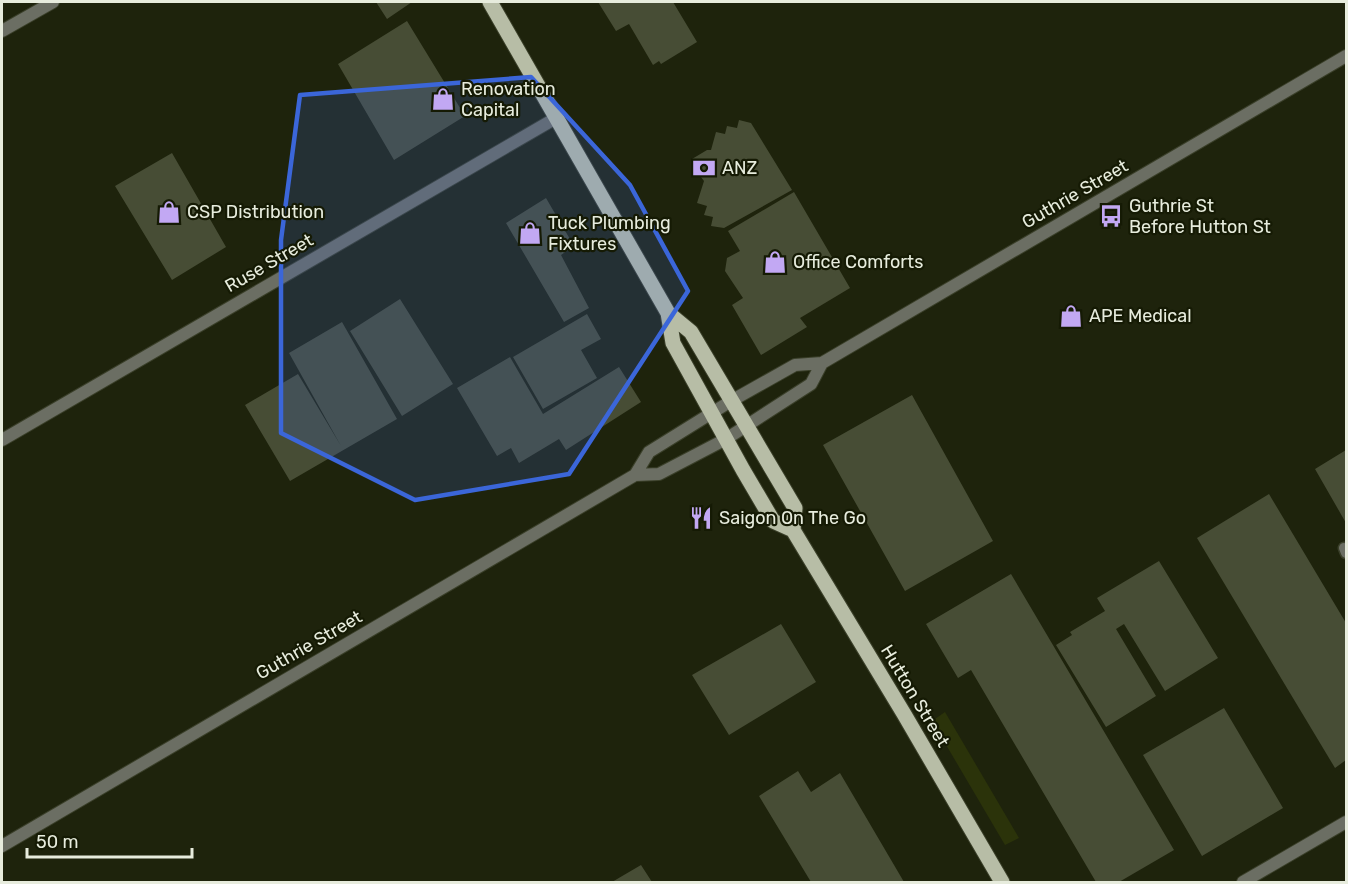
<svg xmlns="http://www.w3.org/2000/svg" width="1348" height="884" font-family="Rubik,sans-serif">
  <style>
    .green { fill: #2b330a }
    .building { fill: #474d35 }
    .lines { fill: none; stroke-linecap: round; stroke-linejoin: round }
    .service-casing { stroke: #3a3f29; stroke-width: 13 }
    .minor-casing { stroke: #3a3f29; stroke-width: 14 }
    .primary-casing { stroke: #3a3f29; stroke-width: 17 }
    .service { stroke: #6b6e63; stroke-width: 10 }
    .minor { stroke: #6b6e63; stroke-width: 12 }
    .primary { stroke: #b7bda6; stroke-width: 15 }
    .marked { fill: #3b66d9; fill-opacity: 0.2; stroke: #3b66d9; stroke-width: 4.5; stroke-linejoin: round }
    .labels { text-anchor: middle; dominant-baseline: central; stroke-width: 4.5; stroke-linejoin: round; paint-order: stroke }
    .poi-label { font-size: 18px; fill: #e7ecdd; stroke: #151a04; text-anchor: start }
    .street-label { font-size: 18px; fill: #e7ecdd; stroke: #151a04 }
  </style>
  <rect width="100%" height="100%" fill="#1e230c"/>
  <!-- green -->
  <path class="green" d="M 945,712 L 1019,838 L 1005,845 L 932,721 Z"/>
  <!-- building -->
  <path class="building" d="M 376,2 L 412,2 L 387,19 Z
    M 598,2 L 673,2 L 697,42 L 661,64 L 659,61 L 653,65 L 629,24 L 616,31 Z
    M 407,21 L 465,116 L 394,160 L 338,64 Z
    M 739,120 L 751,123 L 792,190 L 724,228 L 711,226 L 713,217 L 704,215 L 707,206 L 697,203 L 704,181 L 691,164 L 692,159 L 707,150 L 711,150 L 716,132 L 725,134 L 727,126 L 737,128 Z
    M 172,153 L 226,247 L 172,280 L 115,186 Z
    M 794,192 L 850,288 L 800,318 L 807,327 L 761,355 L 732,305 L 743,298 L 725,271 L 727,258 L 740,251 L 728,231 Z
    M 546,198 L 574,246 L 561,255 L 589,308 L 564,322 L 506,223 Z
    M 400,299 L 453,384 L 402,416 L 350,331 Z
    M 587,314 L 601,339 L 581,350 L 597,378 L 543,409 L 513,357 Z
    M 342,322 L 397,419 L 290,481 L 245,405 L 298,374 L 341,446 L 289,353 Z
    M 510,357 L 543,414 L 619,367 L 641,402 L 566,450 L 559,439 L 519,463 L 511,448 L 497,456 L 457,388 Z
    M 912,395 L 993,541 L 905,591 L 823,445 Z
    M 1346,450 L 1346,523 L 1315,469 Z
    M 1269,494 L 1346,623 L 1346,760 L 1335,768 L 1197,538 Z
    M 1159,561 L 1218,658 L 1165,691 L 1124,624 L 1116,629 L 1156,696 L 1106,727 L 1056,645 L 1072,635 L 1070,632 L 1105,611 L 1097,598 Z
    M 1011,574 L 1174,850 L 1119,882 L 1096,882 L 971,670 L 958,678 L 926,624 Z
    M 781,624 L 816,682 L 729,735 L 692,675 Z
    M 1224,708 L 1283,808 L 1202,856 L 1143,755 Z
    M 798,771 L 811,792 L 840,773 L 904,882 L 811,882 L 759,796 Z
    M 641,865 L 652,882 L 612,882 Z"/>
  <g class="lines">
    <!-- service casing -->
    <g class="service-casing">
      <path id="service" d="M 1344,548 L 1346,553"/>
    </g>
    <!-- minor casing -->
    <g class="minor-casing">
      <path id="minor" d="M 2,31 L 53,2
        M 2,440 L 556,118
        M 635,475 L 659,474 L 726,439 L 811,384 L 822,363
        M 2,846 L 635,475 L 649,452 L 731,401 L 795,365 L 822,363 L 1346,56
        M 1243,882 L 1346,822"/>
    </g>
    <!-- primary casing -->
    <g class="primary-casing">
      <path id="primary" d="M 490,2 L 668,313 L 691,332 L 795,508 L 793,530 L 904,714 L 1002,882
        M 668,313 L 673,343 L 743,470 L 773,521 L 793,530"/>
    </g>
    <!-- service -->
    <use href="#service" class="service"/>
    <!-- minor -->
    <use href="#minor" class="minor"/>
    <!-- primary -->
    <use href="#primary" class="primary"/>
  </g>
  <!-- marked area -->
  <path class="marked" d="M 531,77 L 630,185 L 688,291 L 569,474 L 415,500 L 281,433 L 281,240 L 300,95 Z"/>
  <!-- icons -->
  <defs>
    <g id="shop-bare" transform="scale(1.8)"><path d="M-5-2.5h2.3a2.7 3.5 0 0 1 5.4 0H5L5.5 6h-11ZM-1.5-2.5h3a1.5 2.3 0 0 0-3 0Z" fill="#c2a8f3" stroke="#151a04" stroke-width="2.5" paint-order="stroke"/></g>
    <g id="bank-bare" transform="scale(1.8)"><path d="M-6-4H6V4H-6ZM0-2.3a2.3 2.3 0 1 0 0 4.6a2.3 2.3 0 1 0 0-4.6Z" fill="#c2a8f3" stroke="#151a04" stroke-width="2.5" paint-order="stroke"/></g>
    <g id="bus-bare" transform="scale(1.8)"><path d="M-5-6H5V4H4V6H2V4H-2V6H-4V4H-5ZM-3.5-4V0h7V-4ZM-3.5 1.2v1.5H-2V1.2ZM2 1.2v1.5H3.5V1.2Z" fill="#c2a8f3" stroke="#151a04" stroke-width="2.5" paint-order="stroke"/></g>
    <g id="restaurant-bare" transform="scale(1.8)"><path d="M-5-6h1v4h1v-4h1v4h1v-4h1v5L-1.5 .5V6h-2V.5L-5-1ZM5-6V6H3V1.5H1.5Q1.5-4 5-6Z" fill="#c2a8f3" stroke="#151a04" stroke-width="2.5" paint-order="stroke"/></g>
  </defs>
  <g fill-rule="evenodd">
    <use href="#shop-bare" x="443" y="99"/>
    <use href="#bank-bare" x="704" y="168"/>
    <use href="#shop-bare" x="169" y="212"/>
    <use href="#bus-bare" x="1111" y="216"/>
    <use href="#shop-bare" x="530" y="233"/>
    <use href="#shop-bare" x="775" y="262"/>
    <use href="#shop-bare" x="1071" y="316"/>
    <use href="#restaurant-bare" x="701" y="518"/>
  </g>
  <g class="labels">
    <!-- poi labels -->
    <g class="poi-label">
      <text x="461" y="89">Renovation<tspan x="461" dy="21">Capital</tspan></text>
      <text x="722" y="168">ANZ</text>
      <text x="1129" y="206">Guthrie St<tspan x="1129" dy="21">Before Hutton St</tspan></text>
      <text x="187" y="212">CSP Distribution</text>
      <text x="548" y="223">Tuck Plumbing<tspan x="548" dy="21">Fixtures</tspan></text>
      <text x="793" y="262">Office Comforts</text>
      <text x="1089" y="316">APE Medical</text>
      <text x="719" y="518">Saigon On The Go</text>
    </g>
    <!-- street labels -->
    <g class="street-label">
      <text transform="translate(1075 194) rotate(-30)">Guthrie Street</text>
      <text transform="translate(269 263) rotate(-30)">Ruse Street</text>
      <text transform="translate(309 645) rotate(-30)">Guthrie Street</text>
      <text transform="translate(915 696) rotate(59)">Hutton Street</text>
    </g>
  </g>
  <!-- border -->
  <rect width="1348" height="884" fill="none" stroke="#e7ecdd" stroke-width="6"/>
  <!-- scale -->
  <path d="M27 848v9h165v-9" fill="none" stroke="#e7ecdd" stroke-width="3"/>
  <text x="36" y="848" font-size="18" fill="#e7ecdd" stroke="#151a04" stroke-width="4.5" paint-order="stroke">50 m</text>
</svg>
